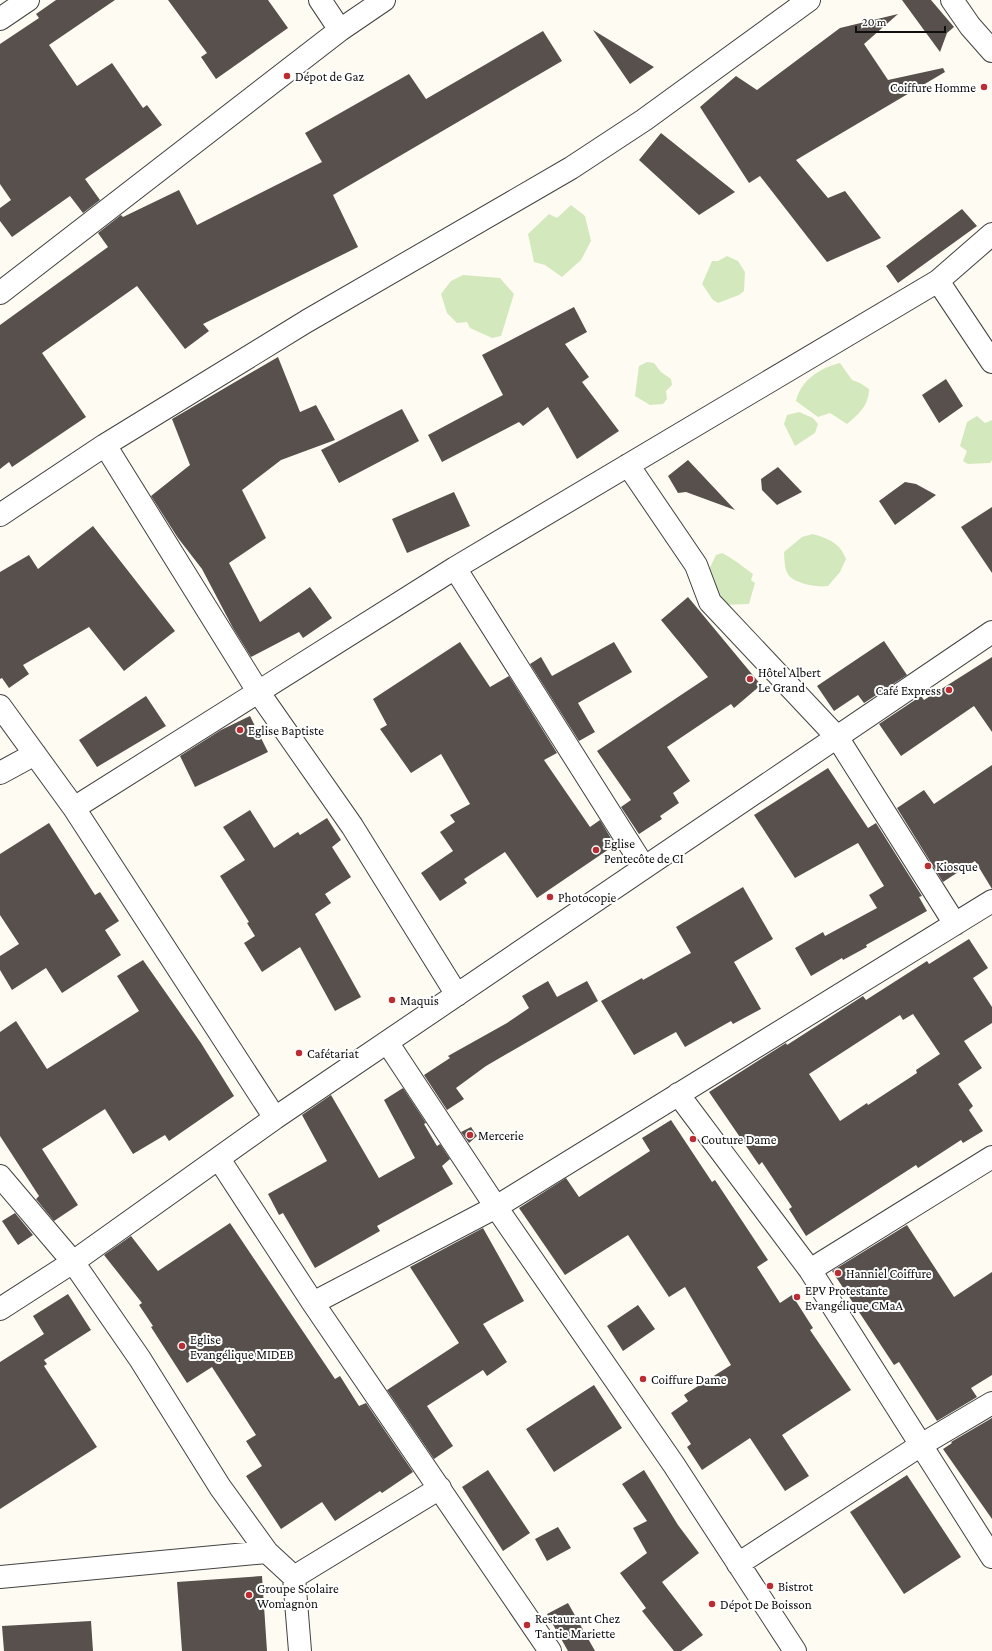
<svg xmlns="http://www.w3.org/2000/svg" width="992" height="1651" font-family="'Crimson Pro',serif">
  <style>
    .green { fill: #d3e8bd }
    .building { fill: #57504c; fill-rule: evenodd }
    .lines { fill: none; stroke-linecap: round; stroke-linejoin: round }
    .minor-casing { stroke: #424242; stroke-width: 24 }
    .minor { stroke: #fff; stroke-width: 22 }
    .poi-dot { fill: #ba2d33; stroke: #fff; stroke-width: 1.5 }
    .labels { text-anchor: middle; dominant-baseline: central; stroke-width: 4; stroke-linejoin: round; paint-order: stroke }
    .poi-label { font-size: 13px; fill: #0f0f0f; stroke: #fff; text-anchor: start }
  </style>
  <rect width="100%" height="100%" fill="#fefcf2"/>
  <!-- green -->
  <path class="green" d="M 571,205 L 585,216 L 591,241 L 581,260 L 562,277 L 545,265 L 534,262 L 528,234 L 549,214 L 557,218 Z
    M 727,256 L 738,261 L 745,272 L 744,291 L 739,295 L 718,303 L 713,300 L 702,284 L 712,261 L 718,261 Z
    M 463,275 L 500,278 L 514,294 L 501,336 L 492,338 L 470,328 L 467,322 L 457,323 L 447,313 L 441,294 L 451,281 Z
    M 647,362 L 654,363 L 661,372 L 671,379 L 672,385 L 666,391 L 667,399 L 663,404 L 650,405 L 635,396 L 639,366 Z
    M 840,363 L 852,380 L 860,383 L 869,389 C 869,405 859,414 847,424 L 830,413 L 818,417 L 796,401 C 801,380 820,368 840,363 Z
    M 799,412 L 813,418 L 818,424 L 815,433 L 795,446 L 784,424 L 787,415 Z
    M 977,416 L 985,423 L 992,420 L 992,460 L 990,463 L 968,464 L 963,461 L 967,451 L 960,446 L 967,422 Z
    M 813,534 C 829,539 840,543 846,559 L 840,572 L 828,586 C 820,587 816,586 809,585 C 786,579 785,574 784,552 L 802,537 Z
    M 722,553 C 734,559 742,566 753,574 L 751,580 L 755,583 L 749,604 L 723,605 L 705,578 L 716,555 Z"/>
  <!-- building -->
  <path class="building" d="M 56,0 L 115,0 L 49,45 L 77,86 L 112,63 L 143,108 L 147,105 L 162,125 L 85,179 L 100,200 L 83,213 L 70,196 L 12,237 L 0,221 L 0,208 L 11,200 L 0,184 L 0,44 L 39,18 L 36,14 Z
    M 168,0 L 268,0 L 288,28 L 216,79 L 201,57 L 207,53 Z
    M 902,0 L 931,0 L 954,27 L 947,33 L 940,52 Z
    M 898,14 L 864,44 L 888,80 L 943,68 L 945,72 L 796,160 L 828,198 L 845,191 L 881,238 L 827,262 L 760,176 L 749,183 L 700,107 L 736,76 L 757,90 L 840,28 Z
    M 593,30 L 654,67 L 630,84 Z
    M 543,31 L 562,61 L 333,195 L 358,247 L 203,324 L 209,331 L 185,349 L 137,286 L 42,353 L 86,417 L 12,467 L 9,462 L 0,469 L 0,325 L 108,247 L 98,233 L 121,215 L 123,217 L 179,190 L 197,225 L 322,162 L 305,133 L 409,74 L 426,99 Z
    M 661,133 L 735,192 L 699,215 L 639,160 Z
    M 962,209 L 977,226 L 898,283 L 886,266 Z
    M 574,307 L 587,332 L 565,344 L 589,377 L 582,382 L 619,431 L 577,459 L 548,407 L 523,426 L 519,422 L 442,462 L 428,435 L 503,395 L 482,355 Z
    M 278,357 L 300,412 L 316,405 L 335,440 L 281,460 L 242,490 L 266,538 L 229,563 L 260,622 L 310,587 L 332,618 L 303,638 L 299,632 L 251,657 L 233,628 L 202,569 L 178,538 L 151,496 L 190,465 L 172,419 Z
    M 946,379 L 963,406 L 939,423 L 922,395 Z
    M 402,409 L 419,441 L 339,483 L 321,450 Z
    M 688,460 L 735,510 L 686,492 L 678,493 L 668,476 Z
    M 778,467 L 802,492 L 777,505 L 762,490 L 761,479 Z
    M 905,482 L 916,484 L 936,495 L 895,525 L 879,501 Z
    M 454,492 L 470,526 L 407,553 L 392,519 Z
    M 992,507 L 992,573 L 961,527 Z
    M 93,526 L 175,631 L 124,671 L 89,627 L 23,665 L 29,674 L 9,688 L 2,678 L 0,679 L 0,572 L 29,555 L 38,569 Z
    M 688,597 L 761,685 L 734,708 L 731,704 L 667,747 L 690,781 L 673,793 L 679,803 L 660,816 L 662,819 L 639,834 L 621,807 L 631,800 L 597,751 L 708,677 L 661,620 Z
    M 884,641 L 907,675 L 864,703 L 858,695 L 834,711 L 817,686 Z
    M 460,642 L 490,687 L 509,676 L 557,753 L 544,760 L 590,827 L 600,820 L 615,845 L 537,898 L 505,852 L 464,879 L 467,883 L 440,901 L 421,873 L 453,851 L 440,832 L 455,822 L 450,815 L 470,804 L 441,754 L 411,773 L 380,729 L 387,725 L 373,699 Z
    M 614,642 L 632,672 L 578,703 L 595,732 L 579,741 L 530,664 L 541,657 L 552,676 Z
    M 992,657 L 992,732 L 974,706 L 901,756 L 879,724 L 921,696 L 924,700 Z
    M 146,696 L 166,726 L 97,767 L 79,740 Z
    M 250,716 L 268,752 L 195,787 L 180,756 L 221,730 Z
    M 992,765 L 992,889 L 975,861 L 943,882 L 897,808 L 924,790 L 934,804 Z
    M 828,768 L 868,828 L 876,823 L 922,896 L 919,897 L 927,911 L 866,945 L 867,947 L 843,960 L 842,958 L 811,976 L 795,948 L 823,932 L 825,936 L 877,908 L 869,895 L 884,886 L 858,843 L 795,878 L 754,815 Z
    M 250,810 L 274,848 L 298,832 L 300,835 L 327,818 L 341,840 L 332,847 L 351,877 L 325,894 L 331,903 L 315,914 L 361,997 L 335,1011 L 300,947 L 262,972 L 244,943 L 255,936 L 247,923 L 249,922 L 220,876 L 245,860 L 223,827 Z
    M 49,823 L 95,895 L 100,892 L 119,921 L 105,930 L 121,955 L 62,993 L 46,968 L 12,990 L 0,970 L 0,956 L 19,944 L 0,915 L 0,854 Z
    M 743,887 L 773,939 L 734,962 L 761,1009 L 733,1024 L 731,1021 L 685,1047 L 676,1032 L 634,1055 L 601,1001 L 642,978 L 643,980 L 691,953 L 676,927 Z
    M 969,939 L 988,968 L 973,978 L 992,1007 L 992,1023 L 964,1041 L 982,1068 L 958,1084 L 973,1106 L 969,1110 L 983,1131 L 963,1143 L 961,1140 L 918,1168 L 916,1165 L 806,1236 L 789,1209 L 792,1207 L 762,1162 L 759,1165 L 709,1092 L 786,1043 L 787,1045 L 863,996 L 866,1000 L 927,961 L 929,964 ZM 913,1014 L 940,1054 L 916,1070 L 917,1073 L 868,1105 L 867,1103 L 840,1121 L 809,1074 L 900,1015 L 903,1020 Z
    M 143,960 L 201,1043 L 234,1096 L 169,1141 L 165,1135 L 133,1154 L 105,1109 L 42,1149 L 78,1205 L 54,1221 L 36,1199 L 39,1196 L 0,1136 L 0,1032 L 16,1021 L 47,1069 L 139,1011 L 117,976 Z
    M 548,981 L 557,997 L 587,981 L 598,1001 L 486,1066 L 456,1088 L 464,1099 L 447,1110 L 424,1075 L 450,1058 L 448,1056 L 507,1023 L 529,1008 L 522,996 Z
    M 403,1088 L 426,1123 L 424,1124 L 437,1146 L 440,1144 L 450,1159 L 442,1166 L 453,1184 L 377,1226 L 380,1231 L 315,1268 L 283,1213 L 279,1215 L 268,1194 L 327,1161 L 302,1115 L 331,1095 L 379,1178 L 415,1158 L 384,1100 Z
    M 671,1120 L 712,1182 L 715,1180 L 768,1260 L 757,1267 L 780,1303 L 792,1295 L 813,1328 L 810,1330 L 851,1390 L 782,1435 L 809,1476 L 785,1491 L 750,1438 L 702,1470 L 687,1447 L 691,1444 L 671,1413 L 688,1401 L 684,1395 L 731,1365 L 685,1287 L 669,1297 L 628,1235 L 565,1275 L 519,1208 L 566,1178 L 579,1197 L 650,1151 L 642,1138 Z
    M 471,1127 L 477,1136 L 469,1143 L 461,1132 Z
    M 15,1213 L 33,1235 L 18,1245 L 2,1221 Z
    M 230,1223 L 335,1379 L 340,1376 L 359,1406 L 366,1403 L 413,1472 L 382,1493 L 380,1491 L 335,1521 L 322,1502 L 281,1529 L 246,1476 L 262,1466 L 246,1441 L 256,1435 L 212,1367 L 187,1383 L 151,1327 L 153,1326 L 139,1305 L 142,1303 L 104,1255 L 131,1236 L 158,1271 Z
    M 907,1225 L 954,1297 L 992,1272 L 992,1375 L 971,1388 L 977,1397 L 937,1421 L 899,1362 L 894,1365 L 832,1271 Z
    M 483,1228 L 524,1301 L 483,1324 L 507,1362 L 487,1376 L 483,1370 L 427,1406 L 453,1446 L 434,1459 L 387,1390 L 459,1343 L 410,1267 Z
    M 68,1294 L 91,1330 L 44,1360 L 47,1364 L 44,1366 L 97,1447 L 0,1509 L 0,1362 L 44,1334 L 33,1316 Z
    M 638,1305 L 655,1329 L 623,1351 L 607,1326 Z
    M 594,1385 L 622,1428 L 554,1472 L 526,1429 Z
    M 992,1418 L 992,1519 L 943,1449 L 952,1443 L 951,1442 Z
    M 488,1470 L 530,1533 L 503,1551 L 462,1487 Z
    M 644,1470 L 678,1525 L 699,1553 L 662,1582 L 703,1635 L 681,1651 L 674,1651 L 642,1611 L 646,1608 L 620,1573 L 647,1553 L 633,1528 L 647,1521 L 622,1484 Z
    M 907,1475 L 961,1557 L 904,1594 L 850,1512 Z
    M 558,1527 L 571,1548 L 547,1561 L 535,1539 Z
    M 262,1576 L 267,1651 L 182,1651 L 177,1582 Z
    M 568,1603 L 595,1651 L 568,1651 L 547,1614 Z
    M 91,1621 L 93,1651 L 4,1651 L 2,1626 Z"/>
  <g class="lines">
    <!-- minor casing -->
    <g class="minor-casing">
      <path id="minor" d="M 320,0 L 340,30
        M 952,0 L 970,26 L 992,51
        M 0,19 L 28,0
        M 938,281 L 992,362
        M 0,293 L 340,30 L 384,0
        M 105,445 L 259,693 L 352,826 L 457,995
        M 628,465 L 696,565 L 710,602 L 837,737 L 955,924
        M 0,515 L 105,445 L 307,321 L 571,168 L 644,120 L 809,0
        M 455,568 L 644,867
        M 0,706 L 74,808 L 275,1118
        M 0,773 L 35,754
        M 74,808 L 455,568 L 938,281 L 992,234
        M 387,1042 L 496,1207 L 674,1465 L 795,1651
        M 678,1094 L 810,1270 L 992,1557
        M 219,1159 L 313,1303 L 550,1651
        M 0,1176 L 73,1262 L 140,1359 L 220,1487 L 267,1552 L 294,1577
        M 810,1270 L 992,1157
        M 313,1303 L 496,1207 L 992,901
        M 0,1309 L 73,1262 L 275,1118 L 992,632
        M 738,1564 L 921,1445 L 992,1403
        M 0,1577 L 267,1552
        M 300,1651 L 294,1577 L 440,1488"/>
    </g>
    <!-- minor -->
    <use href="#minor" class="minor"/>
  </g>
  <!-- markers -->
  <g class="poi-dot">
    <circle cx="287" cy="76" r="4"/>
    <circle cx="984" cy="87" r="4"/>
    <circle cx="750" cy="679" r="4"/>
    <circle cx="949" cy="690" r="4"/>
    <circle cx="240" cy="730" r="4"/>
    <circle cx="596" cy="850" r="4"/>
    <circle cx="928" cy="866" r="4"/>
    <circle cx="550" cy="897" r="4"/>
    <circle cx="392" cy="1000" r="4"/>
    <circle cx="299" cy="1053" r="4"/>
    <circle cx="470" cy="1135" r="4"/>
    <circle cx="693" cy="1139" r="4"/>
    <circle cx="838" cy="1273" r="4"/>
    <circle cx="797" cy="1297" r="4"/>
    <circle cx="182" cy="1346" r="4"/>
    <circle cx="643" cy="1379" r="4"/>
    <circle cx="770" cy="1586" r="4"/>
    <circle cx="249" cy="1595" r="4"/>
    <circle cx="712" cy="1604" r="4"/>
    <circle cx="527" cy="1625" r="4"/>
  </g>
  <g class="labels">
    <!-- poi labels -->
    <g class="poi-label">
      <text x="295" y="76">Dépot de Gaz</text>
      <text x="976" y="87" text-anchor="end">Coiffure Homme</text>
      <text x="758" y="672">Hôtel Albert<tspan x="758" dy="15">Le Grand</tspan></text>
      <text x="941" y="690" text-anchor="end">Café Express</text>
      <text x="248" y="730">Eglise Baptiste</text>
      <text x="604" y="843">Eglise<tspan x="604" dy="15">Pentecôte de CI</tspan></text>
      <text x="936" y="866">Kiosque</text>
      <text x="558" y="897">Photocopie</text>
      <text x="400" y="1000">Maquis</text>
      <text x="307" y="1053">Cafétariat</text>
      <text x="478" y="1135">Mercerie</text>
      <text x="701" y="1139">Couture Dame</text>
      <text x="846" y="1273">Hanniel Coiffure</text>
      <text x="805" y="1290">EPV Protestante<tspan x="805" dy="15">Evangélique CMaA</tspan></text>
      <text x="190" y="1339">Eglise<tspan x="190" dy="15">Evangélique MIDEB</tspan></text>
      <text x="651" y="1379">Coiffure Dame</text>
      <text x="778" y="1586">Bistrot</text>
      <text x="257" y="1588">Groupe Scolaire<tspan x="257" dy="15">Womagnon</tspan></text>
      <text x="720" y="1604">Dépot De Boisson</text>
      <text x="535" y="1618">Restaurant Chez<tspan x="535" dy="15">Tantie Mariette</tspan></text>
    </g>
  </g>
  <!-- scale -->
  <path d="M856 26v6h89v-6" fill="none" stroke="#0f0f0f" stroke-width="2"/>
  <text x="862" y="26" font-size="12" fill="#0f0f0f" stroke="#ffffff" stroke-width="3" paint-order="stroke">20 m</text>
</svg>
